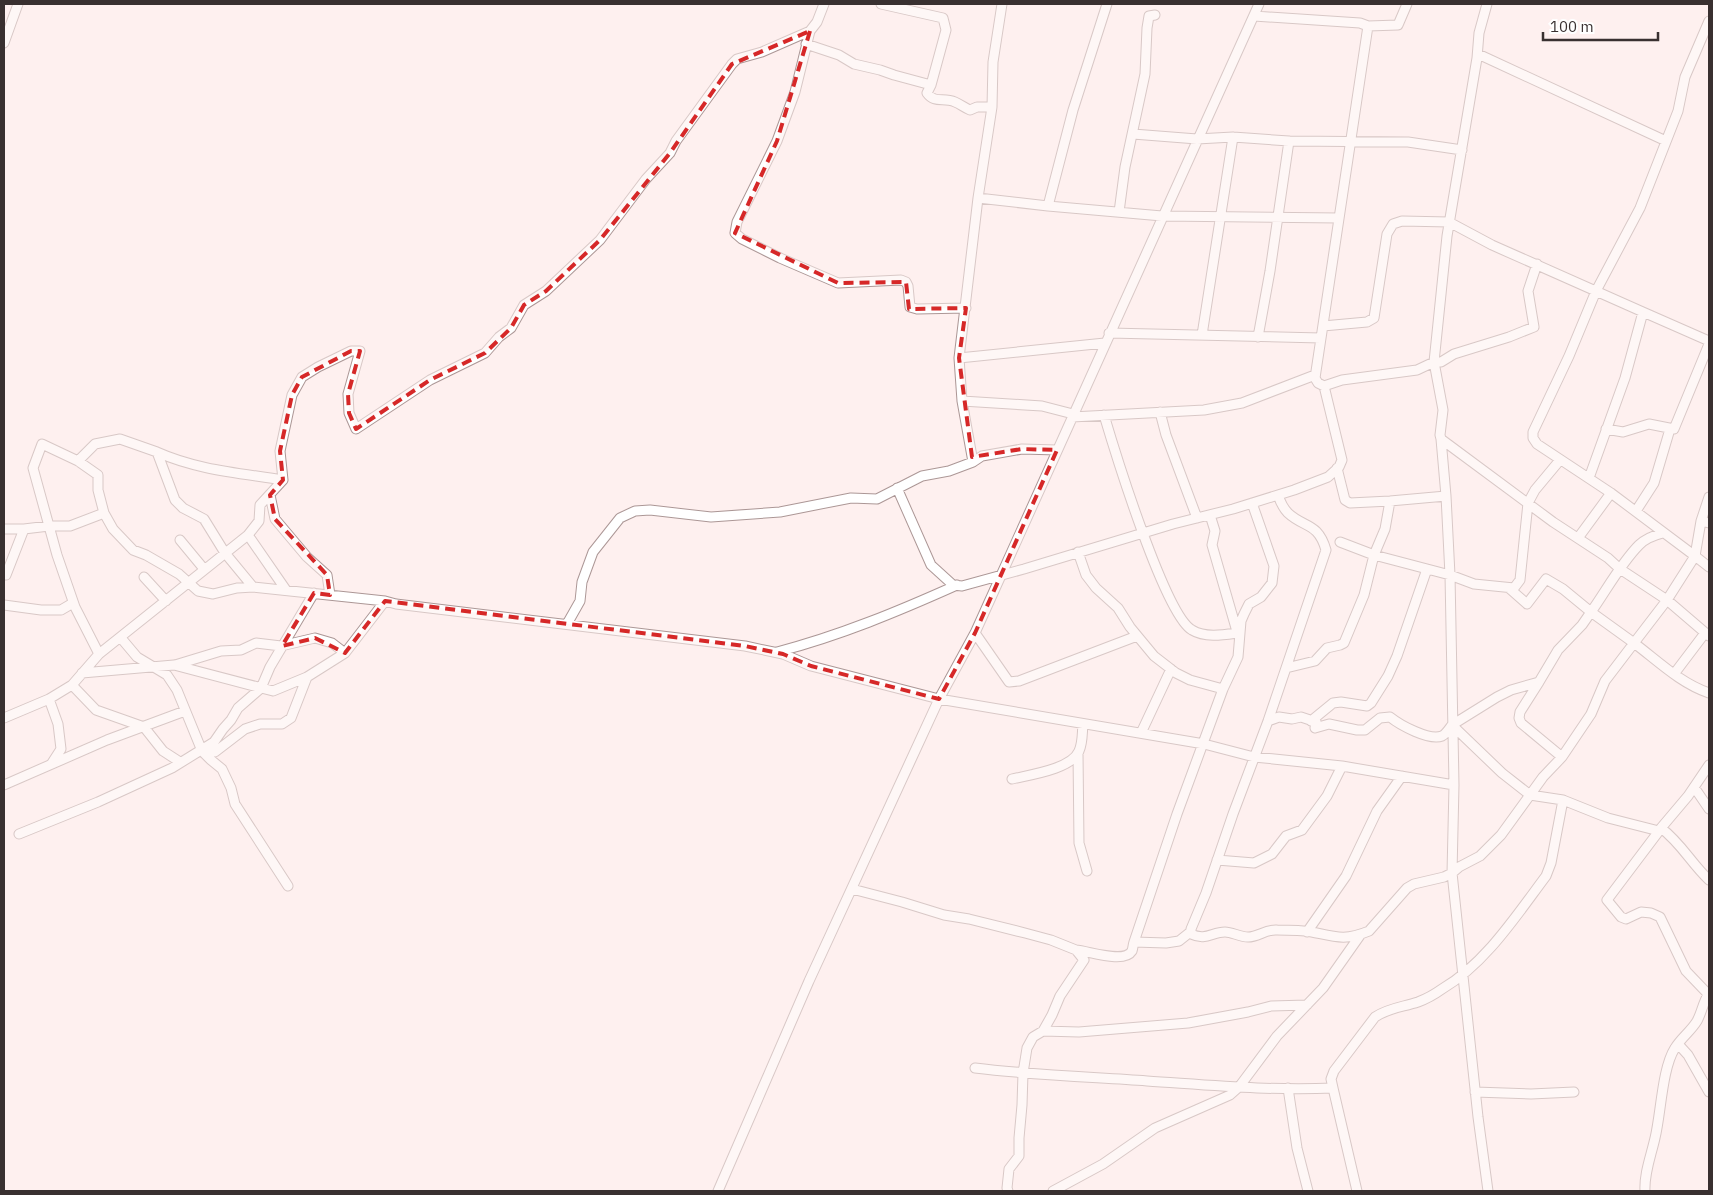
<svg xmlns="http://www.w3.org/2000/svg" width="1713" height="1195" font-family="'IBM Plex Sans',sans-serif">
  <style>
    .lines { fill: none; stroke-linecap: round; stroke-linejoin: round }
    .minor-casing { stroke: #ac9796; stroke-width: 11 }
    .minor { stroke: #fff; stroke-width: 9 }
    .marked { fill: none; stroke: #d62828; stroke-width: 4; stroke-dasharray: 10 6; stroke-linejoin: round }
  </style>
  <rect width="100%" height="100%" fill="#fef0ef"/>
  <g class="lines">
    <!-- minor casing -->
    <g class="minor-casing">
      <path id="minor" d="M 881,4 L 943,18 L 946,30 L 931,85 L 927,93 C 935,104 943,97 955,102 C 960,104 965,108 970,110 L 977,107 L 992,107
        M 1107,4 L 1073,110 L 1048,206 L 1162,216 L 1339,218
        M 1487,4 L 1479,33 L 1477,58 L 1447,236 L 1434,362 L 1443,410 L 1440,435 L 1441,439 L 1553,522 L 1608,558 L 1620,569 L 1667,600 L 1709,636
        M 1368,26 L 1398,25 L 1407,4
        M 810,31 L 795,92 L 777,141 L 737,222 L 735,233 L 742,239 L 780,258 L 838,283 L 901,280 L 906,282 L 908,286 L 910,307 L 917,309 L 966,308
        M 4,43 L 18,4
        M 806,44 L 839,55 L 854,64 L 880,70 L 894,75 L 931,85
        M 1478,54 L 1666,141
        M 1133,134 L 1197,139 L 1233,137 L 1289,141 L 1408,142 L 1462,150
        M 978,198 L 1048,206
        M 1119,212 L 1125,167 L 1145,74 L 1147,28 L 1149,16 L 1155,15
        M 1323,326 L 1367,322 L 1374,318 L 1387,234 L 1393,224 L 1402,221 L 1449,222 L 1492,245 L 1643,312
        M 1109,333 L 1321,338
        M 1202,335 L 1233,137
        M 1258,337 L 1270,271 L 1289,141
        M 959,358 L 1105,343
        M 1324,386 L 1342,380 L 1417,370 L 1434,362 L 1441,362 L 1454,354 L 1509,337 L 1534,327 L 1528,291 L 1537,264
        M 962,401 L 1042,406 L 1073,414
        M 1160,412 L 1166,435 L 1197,518
        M 1104,415 C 1115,452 1165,615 1192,630 C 1205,638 1223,635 1237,633
        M 1072,417 L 1204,410 L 1242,403 L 1315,375
        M 1606,429 L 1623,432 L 1649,424 L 1674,429 L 1709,344
        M 1441,439 L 1446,496 L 1450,575 L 1454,785 L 1452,873 L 1478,1117 L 1488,1191
        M 157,452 C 197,470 240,473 283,480
        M 78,461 L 95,444 L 120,439 L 157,452 L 175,500 L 183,508 L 204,519 L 225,553 L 253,587
        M 973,462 L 962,401 L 959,358 L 978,198 L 992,107 L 993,62 L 1002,4
        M 1337,468 L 1345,500 L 1350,503 L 1390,501 L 1446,496
        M 1589,478 L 1625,378 L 1643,312 L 1709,341
        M 897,488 L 931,565 L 953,585 L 962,586 L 1024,569 L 1173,524 L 1233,509 L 1294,490 L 1328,477 L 1339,467 L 1342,460 L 1324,386 L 1318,383 L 1315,378 L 1368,26 L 1360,23 L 1254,16
        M 1611,493 L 1695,556 L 1701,521 L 1709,523
        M 270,495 L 275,519 L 307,557 L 327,575 L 330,595
        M 1278,495 C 1280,501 1283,508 1288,513 C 1304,528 1318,522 1326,550 L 1268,721 L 1233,814 L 1206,893 L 1191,929 L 1191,934 C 1206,941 1212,932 1225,932 C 1232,932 1240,937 1248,937 C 1258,937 1266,929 1277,930 C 1289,930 1301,930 1312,932 C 1336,937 1345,941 1369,931 L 1407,888 L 1414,884 L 1444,877 L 1452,873 L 1459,867 L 1480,856 L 1501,835 L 1530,795 L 1563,800 L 1608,818 L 1659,831 L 1661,828
        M 1636,511 L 1654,483 L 1670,429
        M 104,513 L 113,529 L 133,550 L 146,555 L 179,574 L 198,591 L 213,594 L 237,588 L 253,587 L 385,601 L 396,604 L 745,646 L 783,654 L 811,666 L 939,699 L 1204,744 L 1254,757 L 1342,766 L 1454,785
        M 1210,515 L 1215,531 L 1212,545 L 1238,635
        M 1701,521 L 1709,497
        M 4,529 L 24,529 L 49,526 L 70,526 L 104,513 L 98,490 L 98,475 L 78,461 L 42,444 L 33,468 L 57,555 L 75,607 L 99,654
        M 248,535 L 286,590
        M 1578,538 L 1611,493 L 1537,444 L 1533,438 L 1533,432 L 1569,356 L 1596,291 L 1640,208 L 1678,111 L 1685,77 L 1709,21
        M 180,540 L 204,569
        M 1340,542 L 1374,555 L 1450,575 L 1474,584 L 1514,588 L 1520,580 L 1528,503 L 1535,490 L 1560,460
        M 1078,552 L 1086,575 L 1096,588 L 1118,608 L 1130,627 L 1154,656 L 1176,673 L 1190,680 L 1223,689
        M 1709,567 L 1695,556 L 1667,600 L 1634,643 C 1658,661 1680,683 1709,693
        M 4,575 L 6,575 L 24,529
        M 144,577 L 166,601
        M 4,605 L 41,610 L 61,610 L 73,603
        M 567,624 L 580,601 L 582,582 L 593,552 L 620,518 L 635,511 L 650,510 L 711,517 L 780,512 L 851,498 L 877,499 L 922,476 L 949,471 L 973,462 L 982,456 L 1022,449 L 1057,450
        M 975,633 L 1009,682 L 1019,681 L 1137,636
        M 121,638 L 137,657 L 167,675 L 177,690 L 202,751 L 215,752 L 245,729 L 260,724 L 282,724 L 291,718 L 307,677 L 345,653 L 385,601
        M 777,652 C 839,636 899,611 957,585
        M 175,665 L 221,651 L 241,650 L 256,643 L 281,646 L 315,638 L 332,643 L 345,653
        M 1286,668 L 1315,661 L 1327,648 L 1340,645 L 1344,643 L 1364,595 L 1374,555 L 1385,529 L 1390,501
        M 82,673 L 174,665 L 273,691 L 307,677
        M 1674,674 L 1705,633
        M 1539,682 L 1520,712 L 1519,718 L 1521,723 L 1562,757
        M 72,685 L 96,710 L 144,727 L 163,751 L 180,762
        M 49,699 L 58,724 L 61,749 L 52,763
        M 4,718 L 49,699 L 72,685 L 99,654 L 248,535 L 259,521 L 260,505 L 283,480 L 280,451 L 292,395 L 302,377 L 318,367 L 351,351 L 360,351 L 348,394 L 349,413 L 356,429 L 430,380 L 485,353 L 499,337 L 511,328 L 524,305 L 546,291 L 600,240 L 646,179 L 670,153 L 676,141 L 732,64 L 737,59 L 762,52 L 810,31 L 817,22 L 824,4
        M 1268,721 L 1279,717 L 1292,719 L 1301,717 L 1316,722 L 1315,728 L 1329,724 L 1357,730 L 1365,730 L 1380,718 L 1390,717 C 1400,725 1429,741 1442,736 C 1446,734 1449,729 1452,725 L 1502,773 L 1530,795 L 1543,777 L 1562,757 L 1591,714 L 1605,681 L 1634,643 L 1591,612 C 1606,591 1621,563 1639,545 C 1645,539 1655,535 1663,533
        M 1311,721 L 1333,703 L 1341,702 L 1367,706 L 1371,703 L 1388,676 L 1397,656 L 1427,569
        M 1452,725 L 1497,697 L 1511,690 L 1539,682 L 1558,650 L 1582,625 L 1591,612 L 1563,589 L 1546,579 L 1527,604 L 1510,589
        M 1141,733 L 1171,669
        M 202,751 L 211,760 L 222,769 L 231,788 L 235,804 L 288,886
        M 1078,753 L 1079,843 L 1087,871
        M 1709,765 L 1688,796 L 1661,828 C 1681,843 1691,863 1709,880
        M 1012,779 C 1029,775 1072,769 1079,751 C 1083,742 1082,733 1083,724
        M 4,785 L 107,740 L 185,711
        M 1694,787 L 1709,809
        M 1659,831 L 1607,900 L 1621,917 L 1626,919 L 1641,912 L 1651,913 L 1660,917 L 1686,971 L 1708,994
        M 19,834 L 98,802 L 172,768 L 214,742 L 223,729 L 231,720 L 238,708 L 261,688 L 270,667 L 314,593
        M 1217,860 L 1254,863 L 1272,854 L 1286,836 L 1302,830 L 1327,796 L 1342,766
        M 852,889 L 902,902 L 944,915 L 969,919 L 1025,933 L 1051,940 L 1076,950
        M 1307,932 L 1346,876 L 1377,811 L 1402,776
        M 1191,934 L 1189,933 L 1179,941 L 1166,943 L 1134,942 L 1177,814 L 1223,689 L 1238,657 L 1241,621 L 1244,614 L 1249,604 L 1261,597 L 1272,583 L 1274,566 L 1252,503
        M 1043,1031 L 1052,1015 L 1060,996 L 1084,960 L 1076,950 C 1089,951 1124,964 1132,951 C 1133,948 1133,945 1134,942
        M 1678,1044 L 1688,1055 L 1709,1092
        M 975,1068 C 1032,1075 1090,1077 1147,1081 C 1209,1085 1272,1091 1333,1088 L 1331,1079 L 1334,1071 L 1375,1017 C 1388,1008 1403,1007 1418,1002 C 1426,999 1435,994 1442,989 C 1485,964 1516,916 1546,876 L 1551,863 L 1563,800
        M 1288,1088 L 1297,1148 L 1308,1191
        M 1333,1088 L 1357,1191
        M 1475,1092 L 1531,1094 L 1574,1092
        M 718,1191 L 809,981 L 939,699 L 975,633 L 1259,4
        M 1008,1191 L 1007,1188 L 1009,1169 L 1019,1156 L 1019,1138 L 1022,1105 L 1023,1073 L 1027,1048 L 1033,1037 L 1043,1031 L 1079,1032 L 1188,1023 L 1248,1012 L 1271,1006 L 1307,1005
        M 1053,1191 L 1103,1164 L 1155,1128 L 1230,1095 L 1239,1087 L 1277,1036 L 1323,988 L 1361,934
        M 1645,1191 C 1644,1173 1651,1156 1655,1138 C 1661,1114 1662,1068 1675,1048 C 1681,1038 1691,1031 1697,1021 C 1702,1012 1703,1002 1709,993"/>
    </g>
    <!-- minor -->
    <use href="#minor" class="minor"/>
  </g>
  <!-- marked area -->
  <path d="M0 0H1713V1195H0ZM 810,31 L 777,141 L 735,233 L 838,283 L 906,282 L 909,309 L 966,308 L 959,358 L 972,457 L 1022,449 L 1057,450 L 975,633 L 939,699 L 811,666 L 783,654 L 745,646 L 385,601 L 345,653 L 315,638 L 282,646 L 314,593 L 330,595 L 327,575 L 275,519 L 270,495 L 283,480 L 280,451 L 292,395 L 302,377 L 351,351 L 360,351 L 348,394 L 349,413 L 356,429 L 430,380 L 485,353 L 511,328 L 524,305 L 546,291 L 600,240 L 670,153 L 732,64 Z" fill="#fef0ef" fill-opacity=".55" fill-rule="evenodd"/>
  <path class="marked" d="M 810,31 L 777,141 L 735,233 L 838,283 L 906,282 L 909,309 L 966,308 L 959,358 L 972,457 L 1022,449 L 1057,450 L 975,633 L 939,699 L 811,666 L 783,654 L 745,646 L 385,601 L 345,653 L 315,638 L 282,646 L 314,593 L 330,595 L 327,575 L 275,519 L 270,495 L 283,480 L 280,451 L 292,395 L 302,377 L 351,351 L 360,351 L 348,394 L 349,413 L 356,429 L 430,380 L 485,353 L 511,328 L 524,305 L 546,291 L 600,240 L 670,153 L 732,64 Z"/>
  <!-- border -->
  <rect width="1713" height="1195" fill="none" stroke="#393030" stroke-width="10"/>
  <!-- scale -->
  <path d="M1543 32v8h115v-8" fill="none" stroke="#393030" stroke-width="2.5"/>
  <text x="1550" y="32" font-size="15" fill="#393030" stroke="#ffffff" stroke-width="4" paint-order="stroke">100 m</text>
</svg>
